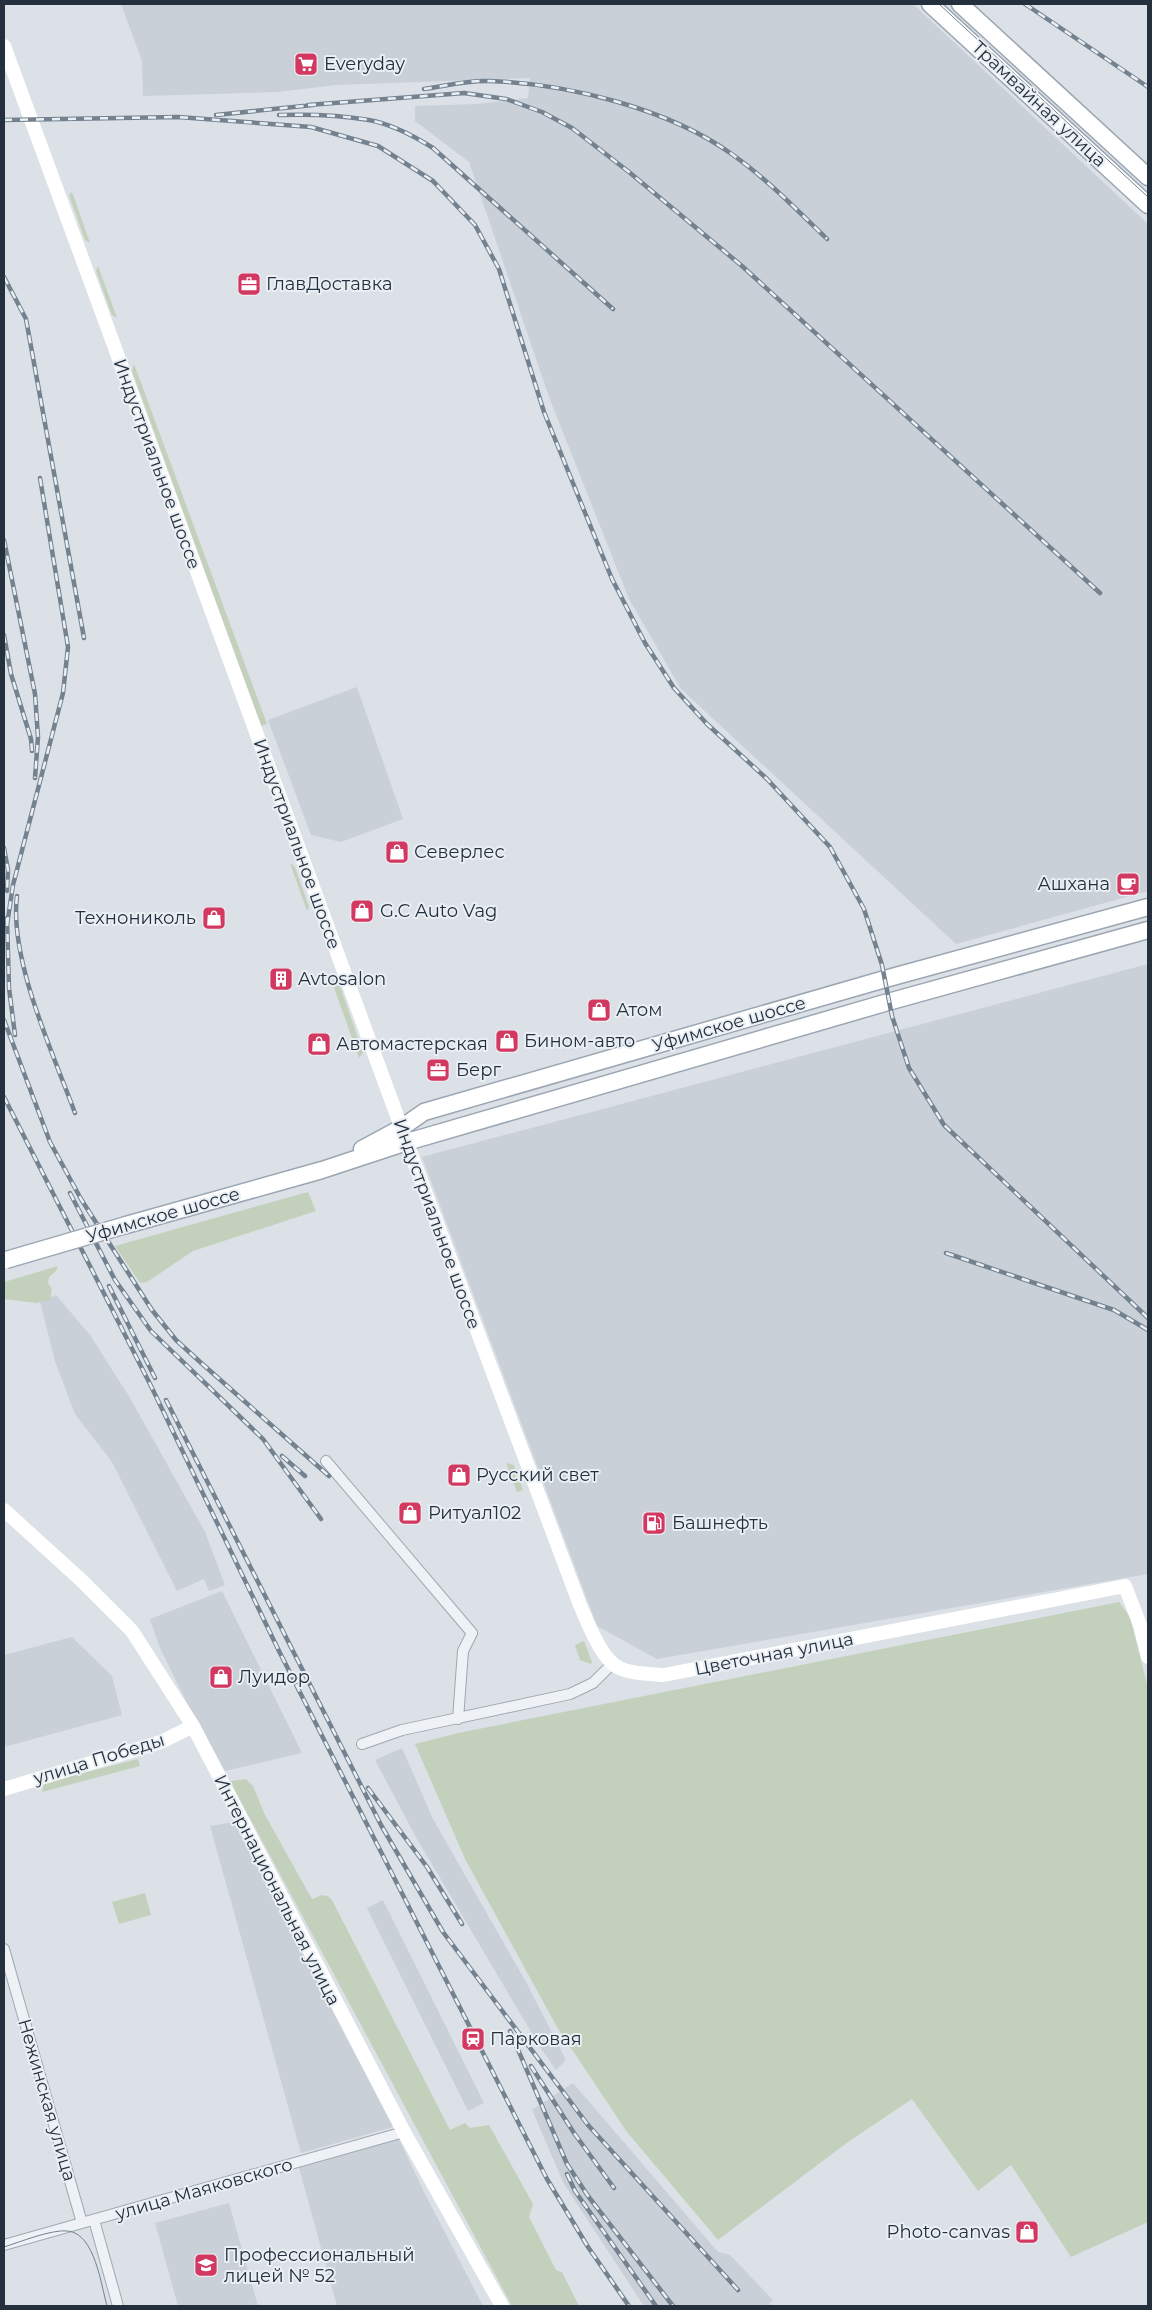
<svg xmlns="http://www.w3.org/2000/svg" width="1152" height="2310" font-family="Montserrat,sans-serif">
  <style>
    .built { fill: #c9d0d8 }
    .green { fill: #c3d1bc }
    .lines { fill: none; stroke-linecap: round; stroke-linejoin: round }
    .street-casing { stroke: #a0a8b0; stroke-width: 12 }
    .primary-casing { stroke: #9aa6b2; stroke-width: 19 }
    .street { stroke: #eef1f5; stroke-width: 10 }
    .secondary { stroke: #fff; stroke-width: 14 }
    .primary { stroke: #fff; stroke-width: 16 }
    .tram { stroke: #748290; stroke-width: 1 }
    .rail-casing { stroke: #748290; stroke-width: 4.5 }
    .rail { stroke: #eaeff4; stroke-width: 2.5; stroke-dasharray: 8; stroke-linecap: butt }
    .primary-bridge-casing { stroke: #9aa6b2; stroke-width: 19; stroke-linecap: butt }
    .primary-bridge { stroke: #fff; stroke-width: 16 }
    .labels { text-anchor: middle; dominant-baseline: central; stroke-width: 4; stroke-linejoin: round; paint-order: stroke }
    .poi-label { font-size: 18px; fill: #24303d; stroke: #eaeff4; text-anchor: start }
    .street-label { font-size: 18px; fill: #24303d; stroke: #eaeff4 }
  </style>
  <rect width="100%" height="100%" fill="#dbe1e6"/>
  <!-- built -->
  <path class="built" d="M 121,4 L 913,4 L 1148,224 L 1148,891 L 956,944 L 681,689 L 629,599 L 549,397 L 469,162 L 415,121 L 415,106 L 477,104 L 528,98 L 530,78 L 336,85 L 278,92 L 143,96 L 142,61 Z
    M 357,687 L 403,819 L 341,842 L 311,835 L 268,720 Z
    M 1148,964 L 1148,1574 L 657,1659 L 597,1626 L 422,1157 Z
    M 56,1295 L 90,1335 L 130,1398 L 205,1532 L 225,1585 L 209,1591 L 204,1579 L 177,1591 L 112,1462 L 75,1414 L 55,1361 L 40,1302 Z
    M 222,1591 L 302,1753 L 225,1771 L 187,1703 L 159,1646 L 150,1619 Z
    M 72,1637 L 112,1676 L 122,1715 L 4,1747 L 4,1655 Z
    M 402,1748 L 433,1819 L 526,1982 L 566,2060 L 556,2070 L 540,2047 L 417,1839 L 375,1760 Z
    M 234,1822 L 393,2127 L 301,2153 L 210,1826 Z
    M 383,1900 L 484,2103 L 468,2111 L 367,1908 Z
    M 573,2083 L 718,2252 L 730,2255 L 773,2300 L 769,2304 L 772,2306 L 644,2306 L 564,2184 L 532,2110 Z
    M 398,2137 L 424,2192 L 483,2306 L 337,2306 L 298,2164 Z
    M 229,2203 L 258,2306 L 178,2306 L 155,2223 Z"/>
  <!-- green -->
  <path class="green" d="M 72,192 L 90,243 L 85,240 L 69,195 Z
    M 98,266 L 117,318 L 112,315 L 96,271 Z
    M 134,364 L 267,724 L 261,726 L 132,371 Z
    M 290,863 L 295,867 L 309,907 L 307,911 Z
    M 331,979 L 339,983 L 363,1053 L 359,1058 Z
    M 308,1192 L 316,1211 L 193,1251 L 147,1282 L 140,1283 L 115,1246 Z
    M 58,1266 L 56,1271 L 49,1277 L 48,1283 L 52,1289 L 50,1300 L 36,1303 L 4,1299 L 4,1282 Z
    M 506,1463 L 514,1465 L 523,1490 L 517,1492 Z
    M 1119,1602 L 1130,1617 L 1148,1688 L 1148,2222 L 1071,2257 L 1011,2165 L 978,2191 L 912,2099 L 848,2142 L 718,2240 L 627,2132 L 557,2027 L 465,1859 L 415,1744 L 458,1733 Z
    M 584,1641 L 592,1662 L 591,1664 L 580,1660 L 575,1645 Z
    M 138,1759 L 140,1766 L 42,1792 L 44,1783 Z
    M 246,1779 L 253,1786 L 265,1815 L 312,1899 L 322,1895 L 328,1896 L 332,1900 L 450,2130 L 465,2123 L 470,2128 L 489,2125 L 533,2204 L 529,2217 L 556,2270 L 562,2272 L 579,2306 L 512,2306 L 230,1781 Z
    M 145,1893 L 151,1915 L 119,1924 L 112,1902 Z"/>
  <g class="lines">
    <!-- street casing -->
    <g class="street-casing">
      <path id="street" d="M 326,1461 L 472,1633 L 463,1651 L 458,1719
        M 362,1744 L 402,1730 L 570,1694 L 593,1683 L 612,1664
        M 4,1949 L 82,2223
        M 94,2220 L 118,2306
        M 4,2245 L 404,2132"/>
    </g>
    <!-- primary casing -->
    <g class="primary-casing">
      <path id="primary" d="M 930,4 L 1148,205
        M 960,4 L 1148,177
        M 362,1149 L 401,1128 L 424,1112 L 885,979 L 1148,907
        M 126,1225 L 322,1170 L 407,1142 L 888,1002 L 1148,930"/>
    </g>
    <!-- street -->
    <use href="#street" class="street"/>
    <!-- secondary -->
    <path class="secondary" d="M 4,46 L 414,1162 L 580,1605 C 588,1623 598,1650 612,1663 C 623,1674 649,1674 664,1675 L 1125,1586 L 1140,1625 L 1148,1657
      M 4,1510 L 80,1579 L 132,1631 L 193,1726 L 404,2132 L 502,2306
      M 4,1789 L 161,1742 L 193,1726"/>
    <!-- primary -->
    <use href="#primary" class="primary"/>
    <!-- tram -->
    <path class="tram" d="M 939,4 L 1148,197
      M 4,2247 C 20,2242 52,2229 68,2231 C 95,2234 101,2285 107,2306"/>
    <!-- rail casing -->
    <g class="rail-casing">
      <path id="rail" d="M 1025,4 L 1148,87
        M 424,89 C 445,86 468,80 489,81 C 566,83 670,109 733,155 C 767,179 797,210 827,239
        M 308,105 L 464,93 L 506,99 L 542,112 L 572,128 L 629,172 L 742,266 L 1100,593
        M 216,115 L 313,105
        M 279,115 C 308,114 339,115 369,120 C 391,124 414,136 433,148 L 613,309
        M 4,120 L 178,117 L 311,127 L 378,146 L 433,181 L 475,225 L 499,269 L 544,412 L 612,579 L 645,643 L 674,688 L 707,724 L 767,779 L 830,847 L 864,909 L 882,965 L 892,1016 L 909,1068 L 944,1125 L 1148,1318
        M 4,277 L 26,319 L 84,638
        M 4,540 L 35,694 L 38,737 L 35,778
        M 4,635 L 11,674 L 31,739 L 32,751
        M 4,848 L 8,870 L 7,891
        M 17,896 C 9,959 53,1053 75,1113
        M 7,918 L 9,988 L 15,1035
        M 7,925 L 13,885 L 63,693 L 68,647 L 40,478
        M 4,1020 L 50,1142 L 81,1199 L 152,1310 L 176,1340 L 199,1361 L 329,1476
        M 4,1097 L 151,1386 L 279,1651 L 547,2179 L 588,2247 L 629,2306
        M 70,1193 L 115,1280 L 151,1331 L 263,1439 L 321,1519
        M 946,1253 L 1114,1310 L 1148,1330
        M 109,1286 L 155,1378
        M 166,1400 L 381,1825 L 443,1932 L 588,2125 L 738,2290
        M 282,1456 L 305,1476
        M 368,1788 L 427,1867 L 462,1924
        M 510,2031 L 567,2164 L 588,2196 L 673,2306
        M 531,2066 L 574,2133 L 614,2188
        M 567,2174 L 575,2191 L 656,2306"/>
    </g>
    <!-- rail -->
    <use href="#rail" class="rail"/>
    <!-- primary-bridge casing -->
    <g class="primary-bridge-casing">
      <path id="primary-bridge" d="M 6,1260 L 126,1225"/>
    </g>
    <!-- primary-bridge -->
    <use href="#primary-bridge" class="primary-bridge"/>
  </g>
  <!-- icons -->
  <defs>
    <g id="supermarket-square" transform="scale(1.25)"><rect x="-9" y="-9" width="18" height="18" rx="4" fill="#d33861" stroke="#eaeff4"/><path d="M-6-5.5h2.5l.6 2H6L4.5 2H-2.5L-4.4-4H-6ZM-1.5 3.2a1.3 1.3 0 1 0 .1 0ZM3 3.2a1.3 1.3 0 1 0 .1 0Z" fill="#fff"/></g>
    <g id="office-square" transform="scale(1.25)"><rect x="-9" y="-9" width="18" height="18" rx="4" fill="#d33861" stroke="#eaeff4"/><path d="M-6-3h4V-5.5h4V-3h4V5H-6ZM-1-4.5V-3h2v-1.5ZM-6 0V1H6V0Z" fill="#fff"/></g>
    <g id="shop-square" transform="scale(1.25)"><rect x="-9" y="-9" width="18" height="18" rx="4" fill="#d33861" stroke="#eaeff4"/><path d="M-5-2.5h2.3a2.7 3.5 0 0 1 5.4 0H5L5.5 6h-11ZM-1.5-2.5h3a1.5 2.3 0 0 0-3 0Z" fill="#fff"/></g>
    <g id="cafe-square" transform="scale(1.25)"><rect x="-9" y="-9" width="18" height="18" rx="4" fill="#d33861" stroke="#eaeff4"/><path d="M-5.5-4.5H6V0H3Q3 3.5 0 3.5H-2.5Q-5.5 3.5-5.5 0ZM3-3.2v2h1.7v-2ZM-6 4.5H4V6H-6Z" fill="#fff"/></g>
    <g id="building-square" transform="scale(1.25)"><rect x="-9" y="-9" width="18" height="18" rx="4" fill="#d33861" stroke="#eaeff4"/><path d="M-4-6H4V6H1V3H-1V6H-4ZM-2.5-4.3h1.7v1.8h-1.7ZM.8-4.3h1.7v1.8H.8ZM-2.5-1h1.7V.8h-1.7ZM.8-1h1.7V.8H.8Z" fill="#fff"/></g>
    <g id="fuel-square" transform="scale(1.25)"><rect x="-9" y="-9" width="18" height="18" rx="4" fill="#d33861" stroke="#eaeff4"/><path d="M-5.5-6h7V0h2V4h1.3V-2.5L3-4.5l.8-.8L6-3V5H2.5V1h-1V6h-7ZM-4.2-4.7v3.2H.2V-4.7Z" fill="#fff"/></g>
    <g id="station-square" transform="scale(1.25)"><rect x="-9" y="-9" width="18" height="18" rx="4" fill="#d33861" stroke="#eaeff4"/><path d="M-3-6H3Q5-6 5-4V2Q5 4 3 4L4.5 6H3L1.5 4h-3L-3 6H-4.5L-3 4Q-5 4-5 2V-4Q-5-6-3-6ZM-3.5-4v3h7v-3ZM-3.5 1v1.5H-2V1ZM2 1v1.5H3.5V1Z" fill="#fff"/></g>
    <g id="university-square" transform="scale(1.25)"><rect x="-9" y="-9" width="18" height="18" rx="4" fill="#d33861" stroke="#eaeff4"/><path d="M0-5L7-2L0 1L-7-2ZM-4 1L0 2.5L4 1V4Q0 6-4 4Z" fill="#fff"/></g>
  </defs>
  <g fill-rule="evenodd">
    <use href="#supermarket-square" x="306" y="64"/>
    <use href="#office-square" x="249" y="284"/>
    <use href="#shop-square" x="397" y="852"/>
    <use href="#cafe-square" x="1128" y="884"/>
    <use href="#shop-square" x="362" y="911"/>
    <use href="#shop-square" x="214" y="918"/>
    <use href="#building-square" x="281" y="979"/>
    <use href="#shop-square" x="599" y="1010"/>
    <use href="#shop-square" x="507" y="1041"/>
    <use href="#shop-square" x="319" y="1044"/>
    <use href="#office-square" x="438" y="1070"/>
    <use href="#shop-square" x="459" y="1475"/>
    <use href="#shop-square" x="410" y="1513"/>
    <use href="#fuel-square" x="654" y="1523"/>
    <use href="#shop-square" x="221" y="1677"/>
    <use href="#station-square" x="473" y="2039"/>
    <use href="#shop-square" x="1027" y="2232"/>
    <use href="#university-square" x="206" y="2265"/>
  </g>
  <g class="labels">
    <!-- poi labels -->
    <g class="poi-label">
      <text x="324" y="64">Everyday</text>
      <text x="266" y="284">ГлавДоставка</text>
      <text x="414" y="852">Северлес</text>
      <text x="1110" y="884" text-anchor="end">Ашхана</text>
      <text x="380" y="911">G.C Auto Vag</text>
      <text x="196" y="918" text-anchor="end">Технониколь</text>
      <text x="298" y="979">Avtosalon</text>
      <text x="616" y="1010">Атом</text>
      <text x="524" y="1041">Бином-авто</text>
      <text x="336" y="1044">Автомастерская</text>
      <text x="456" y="1070">Берг</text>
      <text x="476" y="1475">Русский свет</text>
      <text x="428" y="1513">Ритуал102</text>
      <text x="672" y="1523">Башнефть</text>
      <text x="238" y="1677">Луидор</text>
      <text x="490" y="2039">Парковая</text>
      <text x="1010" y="2232" text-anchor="end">Photo-canvas</text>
      <text x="224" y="2255">Профессиональный<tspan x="224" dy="21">лицей № 52</tspan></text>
    </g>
    <!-- street labels -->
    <g class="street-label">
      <text transform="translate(1039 104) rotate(43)">Трамвайная улица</text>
      <text transform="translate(157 464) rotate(70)">Индустриальное шоссе</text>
      <text transform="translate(297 844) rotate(70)">Индустриальное шоссе</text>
      <text transform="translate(729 1024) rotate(-16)">Уфимское шоссе</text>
      <text transform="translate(163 1215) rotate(-16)">Уфимское шоссе</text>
      <text transform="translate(437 1224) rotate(70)">Индустриальное шоссе</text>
      <text transform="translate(774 1654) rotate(-11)">Цветочная улица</text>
      <text transform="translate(99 1759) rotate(-17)">улица Победы</text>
      <text transform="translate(277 1890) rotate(63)">Интернациональная улица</text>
      <text transform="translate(47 2100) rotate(74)">Нежинская улица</text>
      <text transform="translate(204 2189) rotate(-16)">улица Маяковского</text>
    </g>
  </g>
  <!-- border -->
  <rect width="1152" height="2310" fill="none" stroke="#24303d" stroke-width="10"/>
</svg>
